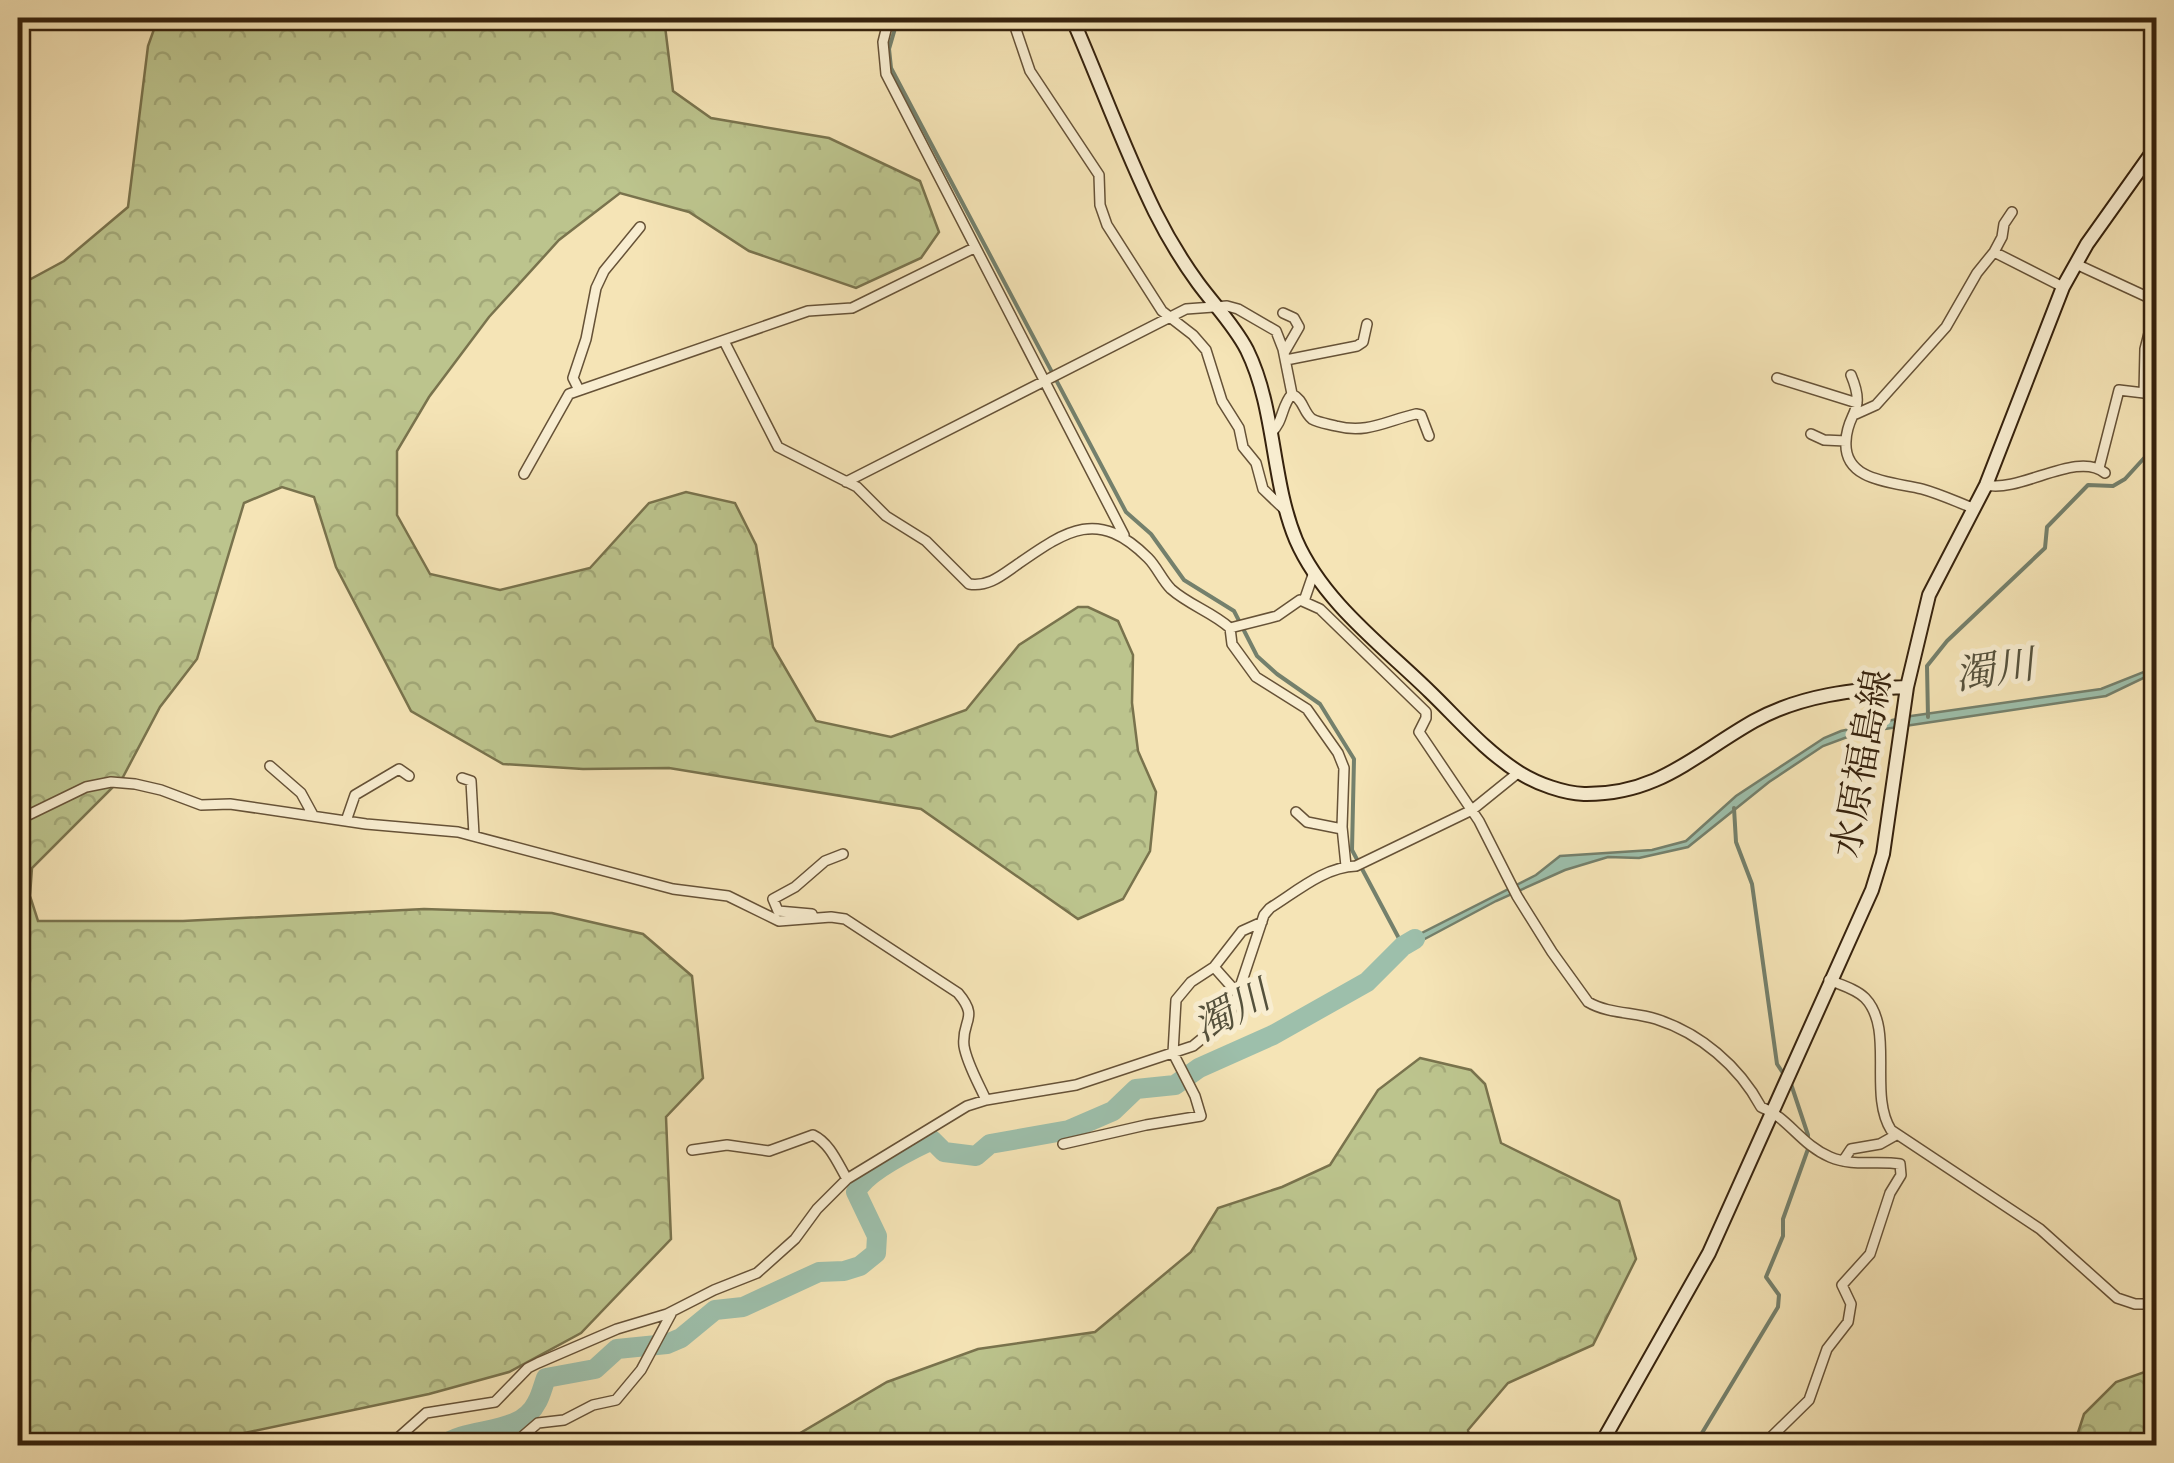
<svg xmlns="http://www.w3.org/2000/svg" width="2174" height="1463" font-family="Vollkorn,'Noto Serif JP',serif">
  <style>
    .forest { fill: url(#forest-crowns); stroke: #79734d; stroke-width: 2.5 }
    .water { fill: #9dbfab; stroke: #74806c; stroke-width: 2.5 }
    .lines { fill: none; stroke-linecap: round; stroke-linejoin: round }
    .stream { stroke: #74806c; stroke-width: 4 }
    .river { stroke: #9dbfab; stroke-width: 20 }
    .street-casing { stroke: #665237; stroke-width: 12 }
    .secondary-casing { stroke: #36220d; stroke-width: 16 }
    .street { stroke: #f8edd0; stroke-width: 9 }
    .secondary { stroke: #f8edd0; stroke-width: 12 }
    .labels { text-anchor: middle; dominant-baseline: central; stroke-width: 10; stroke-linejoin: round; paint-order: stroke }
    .street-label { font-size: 38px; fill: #36220d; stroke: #f8edd0 }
    .water-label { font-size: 40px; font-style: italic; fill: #55513c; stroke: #f8edd0 }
  </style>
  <defs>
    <pattern id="forest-crowns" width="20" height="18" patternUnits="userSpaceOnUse" patternTransform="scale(2.5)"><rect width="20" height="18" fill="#bcc48d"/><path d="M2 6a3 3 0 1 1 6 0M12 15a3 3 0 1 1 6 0" fill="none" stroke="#a2a878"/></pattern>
  </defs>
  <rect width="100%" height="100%" fill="#f5e4b6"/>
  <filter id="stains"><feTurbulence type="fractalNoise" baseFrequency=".002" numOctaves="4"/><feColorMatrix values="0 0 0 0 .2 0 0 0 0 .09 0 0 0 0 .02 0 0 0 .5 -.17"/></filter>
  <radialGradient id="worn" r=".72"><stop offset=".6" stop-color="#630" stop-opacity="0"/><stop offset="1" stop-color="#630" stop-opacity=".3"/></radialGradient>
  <!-- forest -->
  <path class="forest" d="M 158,18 L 664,18 L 673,91 L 711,118 L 829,138 L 920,181 L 939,232 L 921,258 L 856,288 L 749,251 L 689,212 L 620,193 L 559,240 L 489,317 L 429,397 L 397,451 L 397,515 L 430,574 L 500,590 L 590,568 L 649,503 L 686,492 L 735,503 L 756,545 L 773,647 L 816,721 L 891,737 L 966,710 L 1019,645 L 1078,607 L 1088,607 L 1118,621 L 1133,655 L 1132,703 L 1138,751 L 1156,792 L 1150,851 L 1123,899 L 1078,919 L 921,809 L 669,768 L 583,769 L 503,764 L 411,711 L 336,567 L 314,497 L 282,487 L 244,503 L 197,659 L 160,707 L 123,777 L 32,868 L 30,896 L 38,921 L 183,921 L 424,909 L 552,913 L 643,934 L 692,976 L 703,1078 L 666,1117 L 671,1239 L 581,1333 L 509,1372 L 429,1394 L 188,1445 L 18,1445 L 18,286 L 64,261 L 128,207 L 148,46 Z
    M 1420,1058 L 1471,1070 L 1485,1084 L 1501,1143 L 1619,1201 L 1636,1259 L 1593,1345 L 1508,1383 L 1468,1430 L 1471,1445 L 780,1445 L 887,1382 L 978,1349 L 1095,1332 L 1191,1252 L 1218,1208 L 1282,1187 L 1330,1165 L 1378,1090 Z
    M 2156,1368 L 2156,1445 L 2074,1445 L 2084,1414 L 2116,1382 Z"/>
  <!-- water -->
  <path class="water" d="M 2156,663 L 2156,672 L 2106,696 L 1858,733 L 1823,746 L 1769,782 L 1688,847 L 1639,858 L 1608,857 L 1565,870 L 1496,901 L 1391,957 L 1404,942 L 1536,875 L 1560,856 L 1652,850 L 1686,841 L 1736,796 L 1824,738 L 1841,731 L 1911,716 L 2101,689 L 2144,672 Z"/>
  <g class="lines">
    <!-- stream -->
    <path class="stream" d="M 898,18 L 889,49 L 891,68 L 1126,512 L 1151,534 L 1184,580 L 1234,611 L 1257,656 L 1277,674 L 1320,704 L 1354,759 L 1352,850 L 1403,946
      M 1928,717 L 1927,666 L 1947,641 L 2045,548 L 2047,527 L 2088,485 L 2113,486 L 2125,479 L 2156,445
      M 1734,808 L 1736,842 L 1752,884 L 1777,1064 L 1785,1076
      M 1655,1446 L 1695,1439 L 1702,1433 L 1778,1307 L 1779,1295 L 1766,1277 L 1783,1236 L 1783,1219 L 1808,1149 L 1808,1135 L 1791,1084"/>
    <!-- river -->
    <path class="river" d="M 442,1446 C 469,1425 520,1437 537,1402 C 541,1395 543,1386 546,1378 L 595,1369 L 617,1349 L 667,1344 L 681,1338 L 715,1310 L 743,1307 L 819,1272 L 844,1271 L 860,1266 L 876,1253 L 877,1236 L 856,1192 C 866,1171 911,1150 932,1140 L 944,1152 L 976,1156 L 990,1144 L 1069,1130 L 1113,1111 L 1136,1089 L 1175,1085 L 1199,1068 L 1273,1035 L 1367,982 L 1403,946 L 1415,939"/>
    <!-- street casing -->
    <g class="street-casing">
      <path id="street" d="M 889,18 L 883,42 L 886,74 L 1124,535
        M 1012,18 L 1030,71 L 1099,175 L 1100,205 L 1107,225 L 1162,311 L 1193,335 L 1206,350 L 1222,401 L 1239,428 L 1243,447 L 1256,463 L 1263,489 L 1285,510
        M 1994,252 L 2063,287
        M 2076,264 L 2156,301
        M 1283,313 L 1294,318 L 1299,327 L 1284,353
        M 724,341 L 778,447 L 857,487 L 886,516 L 926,541 L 969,584 C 989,587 1002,575 1018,564 C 1067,530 1098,508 1148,558 C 1157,567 1162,580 1171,589 C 1189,605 1212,612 1230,628 L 1232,644 L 1256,677 L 1307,709 L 1338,753 L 1344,768 L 1342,827 L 1346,866
        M 1286,360 L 1357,346 L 1363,342 L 1367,324
        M 1851,375 C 1867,413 1847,411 1846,441 C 1843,482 1894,482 1922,489 C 1940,494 1957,502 1973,508
        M 1777,378 L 1857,403
        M 579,390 L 573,378 L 586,339 L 596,288 L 604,271 L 640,227
        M 1292,394 C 1304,400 1303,412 1312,419 C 1319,423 1329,424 1336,426 C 1367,434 1386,421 1416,414 L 1421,415 L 1429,436
        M 1856,414 L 1876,405 L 1946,327 L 1977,273 L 1994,252 L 2002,237 L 2004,224 L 2012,212
        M 1811,434 L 1824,440 L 1846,441
        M 2099,468 L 2119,390 L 2144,393 L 2145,349 L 2156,306
        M 524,474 L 569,394 L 808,311 L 852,308 L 974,248
        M 846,482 L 1186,309 L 1227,306 L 1238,309 L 1276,331 L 1283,349 L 1292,394 C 1281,406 1284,421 1271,433
        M 1986,485 C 2021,493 2077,450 2105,473
        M 1304,601 L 1314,572
        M 1230,628 L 1277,616 L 1300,600 L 1320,609 L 1426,712 L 1426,718 L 1419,732 L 1479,821 L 1517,896 L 1552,952 L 1588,1002 C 1608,1014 1634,1012 1656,1019 C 1700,1033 1739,1066 1761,1107 C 1788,1117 1801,1145 1830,1157 C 1853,1167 1877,1160 1900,1164 L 1901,1175 L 1890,1193 L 1870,1254 L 1842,1285 L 1851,1304 L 1848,1322 L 1827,1349 L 1809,1400 L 1762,1446
        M 270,766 L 301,793 L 313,815
        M 462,778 L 471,781 L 474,835
        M 1296,812 L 1307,822 L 1342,829
        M 18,820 L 86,787 L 111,782 L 135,784 L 161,790 L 201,805 L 230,804 L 366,824 L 458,832 L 673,889 L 728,896 L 779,921 L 831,917 L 845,919 L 958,993 C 980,1019 961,1020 964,1046 C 967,1064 979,1084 986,1100
        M 346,821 L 355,795 L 399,769 L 409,776
        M 812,914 L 778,911 L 773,899 L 795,887 L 825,861 L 843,854
        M 1214,967 L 1238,994
        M 1829,980 C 1841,985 1856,989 1865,998 C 1895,1029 1868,1094 1891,1130 L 2040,1229 L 2117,1298 L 2135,1304 L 2156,1304
        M 1063,1144 L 1146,1125 L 1201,1116 L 1195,1096 L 1173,1053 L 1176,1000 L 1191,982 L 1214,967 L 1242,931 L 1262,922
        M 692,1150 L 727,1145 L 769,1151 L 813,1135 C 830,1143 838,1164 847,1179
        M 1843,1161 L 1851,1149 L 1880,1144 L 1896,1135
        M 376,1446 L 399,1437 L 426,1413 L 495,1402 L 528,1368 L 538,1363 L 617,1329 L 667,1314 L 714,1290 L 757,1273 L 795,1239 L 817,1209 L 847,1179 L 967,1106 L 986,1100 L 1076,1085 L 1193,1046 L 1226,1019 L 1234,1005 L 1264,915 L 1270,908 C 1296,892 1324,867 1356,866 L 1472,810 L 1519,772
        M 504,1446 L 516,1442 L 538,1423 L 564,1420 L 593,1405 L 616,1400 L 641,1370 L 671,1314"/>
    </g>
    <!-- secondary casing -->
    <g class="secondary-casing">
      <path id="secondary" d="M 1072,18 C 1100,82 1124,149 1155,212 C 1167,236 1182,261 1198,283 C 1215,306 1234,325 1247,350 C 1276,409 1271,480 1296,540 C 1323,602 1383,646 1430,692 C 1458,719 1486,752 1520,773 C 1538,784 1563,793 1584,794 C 1658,795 1694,755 1754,721 C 1801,695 1855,689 1907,687
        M 1600,1446 L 1709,1253 L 1872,890 L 1883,854 L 1907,687 L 1929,595 L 1986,485 L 2063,287 L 2087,244 L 2156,147"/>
    </g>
    <!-- street -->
    <use href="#street" class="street"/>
    <!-- secondary -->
    <use href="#secondary" class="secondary"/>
  </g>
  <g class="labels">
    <!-- street labels -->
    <g class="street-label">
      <text transform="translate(1865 764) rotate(-80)">水原福島線</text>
    </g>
    <!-- water labels -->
    <g class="water-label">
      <text transform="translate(1995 673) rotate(-9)">濁川</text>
      <text transform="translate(1233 1014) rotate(-28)">濁川</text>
    </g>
  </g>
  <!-- margin -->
  <rect width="2174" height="1463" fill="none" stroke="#f5e4b6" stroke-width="60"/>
  <rect x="20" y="20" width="2134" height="1423" fill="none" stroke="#36220d" stroke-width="5"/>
  <rect x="30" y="30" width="2114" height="1403" fill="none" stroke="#36220d" stroke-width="2.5"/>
  <rect width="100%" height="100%" filter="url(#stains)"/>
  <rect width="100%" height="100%" fill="url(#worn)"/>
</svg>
